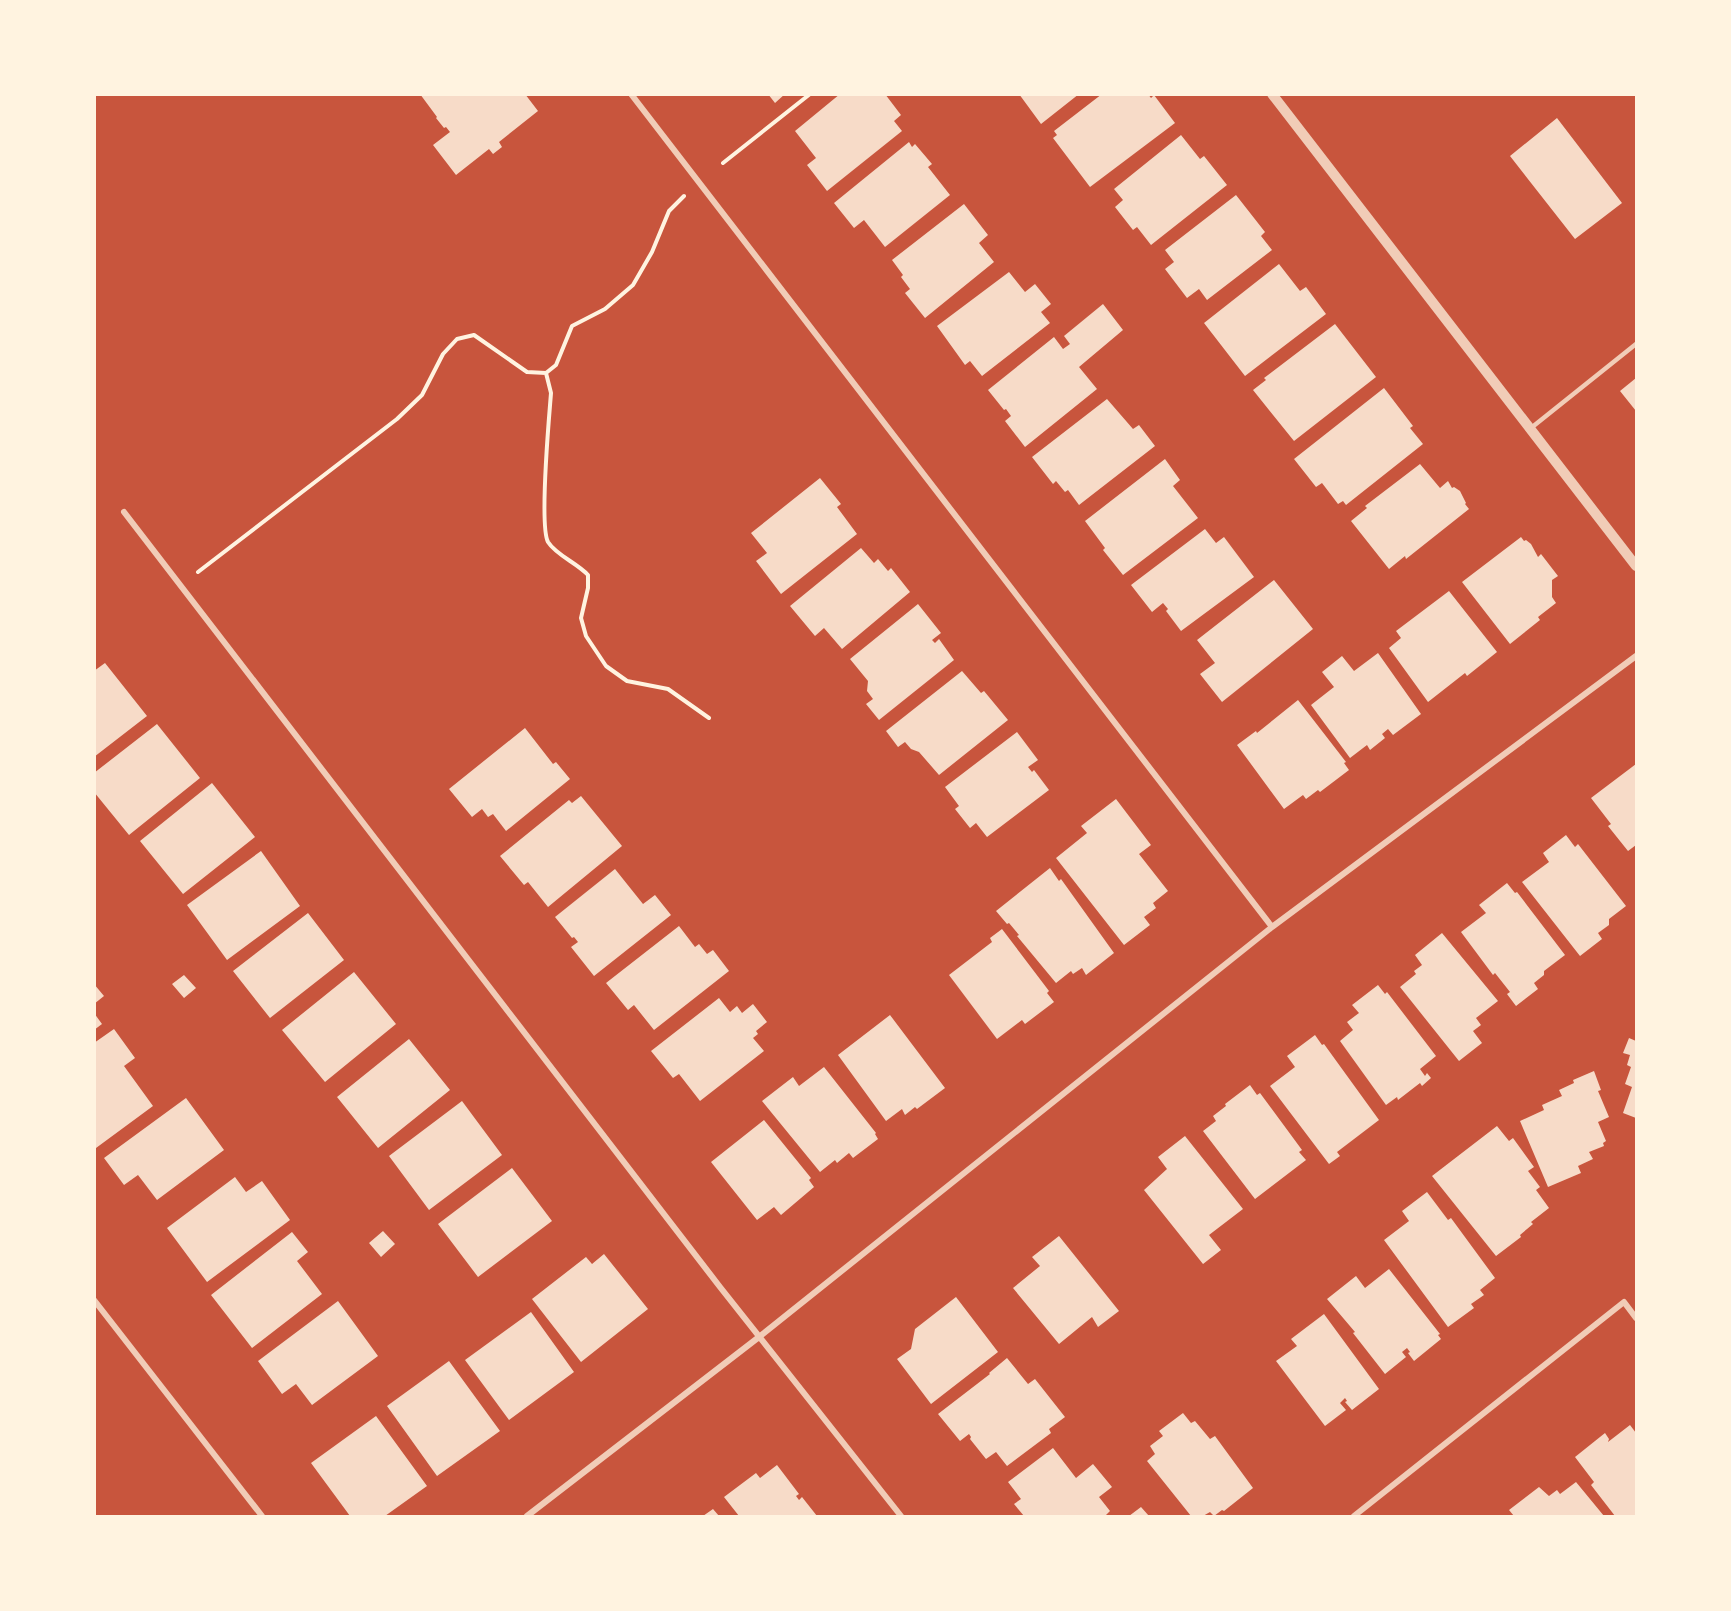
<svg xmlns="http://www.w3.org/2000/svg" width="1731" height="1611" font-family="'PT Serif',serif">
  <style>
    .building { fill: #f7dbc8 }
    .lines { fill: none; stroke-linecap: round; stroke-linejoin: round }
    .path { stroke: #fff3e0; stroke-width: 4 }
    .service { stroke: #f1ccb7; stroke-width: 4.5 }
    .minor { stroke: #f1ccb7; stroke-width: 6 }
    .tertiary { stroke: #f1ccb7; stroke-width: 10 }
  </style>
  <rect width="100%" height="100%" fill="#c8553d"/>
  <!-- building -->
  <path class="building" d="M 420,94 L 525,94 L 538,111 L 499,142 L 502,147 L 493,154 L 489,149 L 456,175 L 433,145 L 450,132 L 446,127 L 444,128 L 436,118 L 437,117 Z
    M 768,94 L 785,94 L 775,103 Z
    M 840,94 L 885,94 L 901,115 L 894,121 L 902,131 L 827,191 L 807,165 L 816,158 L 795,131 Z
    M 1019,94 L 1079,94 L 1041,124 Z
    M 1102,94 L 1148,94 L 1151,98 L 1154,95 L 1175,123 L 1090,187 L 1053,138 L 1057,135 L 1054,131 Z
    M 1557,118 L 1622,203 L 1575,239 L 1510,156 Z
    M 1181,135 L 1200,159 L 1204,156 L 1227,185 L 1151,245 L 1137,227 L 1133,230 L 1115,207 L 1123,200 L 1114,189 Z
    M 909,142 L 912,147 L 915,144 L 932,164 L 928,167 L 950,195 L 885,247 L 864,220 L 854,228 L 834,203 Z
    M 1236,195 L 1265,232 L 1261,236 L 1272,250 L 1207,300 L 1199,289 L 1187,298 L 1165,269 L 1174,262 L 1165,250 Z
    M 964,204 L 988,235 L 979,243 L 994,262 L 925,318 L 905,293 L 910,289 L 901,277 L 903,275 L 892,260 Z
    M 1279,264 L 1300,291 L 1306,287 L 1326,314 L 1245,376 L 1204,323 Z
    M 1009,272 L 1025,292 L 1035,284 L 1051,304 L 1041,312 L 1050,323 L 982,376 L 970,361 L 965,365 L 937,326 Z
    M 1103,304 L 1123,330 L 1079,367 L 1097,389 L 1025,447 L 1005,421 L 1011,416 L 1006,409 L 1004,410 L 988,390 L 1054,337 L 1063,349 L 1070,344 L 1064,336 Z
    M 1335,324 L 1376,377 L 1294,441 L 1253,390 L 1266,380 L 1264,378 Z
    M 1636,378 L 1636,411 L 1620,391 Z
    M 1384,388 L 1413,426 L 1410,428 L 1423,444 L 1346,505 L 1343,501 L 1338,504 L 1322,483 L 1316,487 L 1294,459 Z
    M 1107,399 L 1133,429 L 1139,425 L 1155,446 L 1079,505 L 1068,490 L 1065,492 L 1056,481 L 1053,484 L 1032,457 Z
    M 1165,459 L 1180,480 L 1173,486 L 1198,518 L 1123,575 L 1103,550 L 1105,548 L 1085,521 Z
    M 1420,464 L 1440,488 L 1448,481 L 1452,488 L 1454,487 L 1460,491 L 1466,503 L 1465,504 L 1469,509 L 1406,559 L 1405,556 L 1389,569 L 1351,521 L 1367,508 L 1365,506 Z
    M 820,478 L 841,504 L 837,507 L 857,534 L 781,594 L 756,561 L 767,553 L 751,533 Z
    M 1205,529 L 1216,543 L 1224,537 L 1254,577 L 1181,631 L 1166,611 L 1168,609 L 1163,603 L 1152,612 L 1131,585 Z
    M 1521,537 L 1524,541 L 1526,540 L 1531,544 L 1538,557 L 1541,554 L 1558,576 L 1552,580 L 1552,597 L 1556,603 L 1538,617 L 1540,620 L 1510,644 L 1462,582 Z
    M 861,548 L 874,563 L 878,559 L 888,571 L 891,568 L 910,592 L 842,649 L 824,628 L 815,636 L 790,606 Z
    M 1274,580 L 1313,629 L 1222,702 L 1200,674 L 1215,663 L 1197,640 Z
    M 1449,591 L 1497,652 L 1467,676 L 1465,673 L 1428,702 L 1389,648 L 1401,638 L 1396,631 Z
    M 918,604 L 941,633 L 932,640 L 935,643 L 939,639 L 954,660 L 879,720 L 866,704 L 873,699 L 867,691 L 868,681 L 850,659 Z
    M 1378,653 L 1421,714 L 1393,735 L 1388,729 L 1382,734 L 1385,738 L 1370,750 L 1367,745 L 1350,758 L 1311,705 L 1334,687 L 1322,672 L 1342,656 L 1354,671 Z
    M 105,663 L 147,716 L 94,757 L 94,671 Z
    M 962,671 L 981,693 L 984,691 L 1008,720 L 939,775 L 919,752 L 911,749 L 905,742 L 898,747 L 886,731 Z
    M 1298,700 L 1346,762 L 1344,763 L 1349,770 L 1320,792 L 1318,790 L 1306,799 L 1303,795 L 1284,809 L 1237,745 L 1256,731 L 1257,733 Z
    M 157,724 L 200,778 L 129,835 L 94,792 L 94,773 Z
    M 525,728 L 553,764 L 556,762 L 570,779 L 506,831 L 493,814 L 488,817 L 482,809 L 472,817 L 449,789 Z
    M 1017,732 L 1038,760 L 1028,767 L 1032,772 L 1034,770 L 1049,790 L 987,837 L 976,823 L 970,828 L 955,809 L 959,806 L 945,787 Z
    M 1636,764 L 1636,845 L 1628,851 L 1608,826 L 1611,824 L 1591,798 Z
    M 212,783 L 255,837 L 183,894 L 140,841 Z
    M 581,796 L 622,846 L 548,907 L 528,882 L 524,885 L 500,856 L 569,800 L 572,803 Z
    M 1116,799 L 1151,845 L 1139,854 L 1168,891 L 1153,903 L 1156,908 L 1144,917 L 1150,925 L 1124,945 L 1056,858 L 1087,833 L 1081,826 Z
    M 1566,835 L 1575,847 L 1578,844 L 1626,906 L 1609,919 L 1609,925 L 1598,933 L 1602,939 L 1580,956 L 1522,882 L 1549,862 L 1543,853 Z
    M 261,851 L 300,906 L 227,960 L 187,905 Z
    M 1050,868 L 1059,881 L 1061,879 L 1114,953 L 1086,975 L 1082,968 L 1073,974 L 1071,971 L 1056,983 L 1017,936 L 1019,935 L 1009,923 L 1007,924 L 996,911 Z
    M 615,869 L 643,904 L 655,895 L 671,915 L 594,976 L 571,947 L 578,942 L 574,937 L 572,938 L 555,917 Z
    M 1507,883 L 1515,893 L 1517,892 L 1565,955 L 1544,971 L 1544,975 L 1534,983 L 1538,989 L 1516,1006 L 1507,994 L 1510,992 L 1495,973 L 1493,975 L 1461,932 L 1486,913 L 1479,905 Z
    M 308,913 L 344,960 L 270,1018 L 233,971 Z
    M 679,926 L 695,947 L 699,944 L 707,954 L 713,950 L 729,971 L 654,1030 L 634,1005 L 628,1010 L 606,983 Z
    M 1002,929 L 1049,991 L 1047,993 L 1054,1002 L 1025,1024 L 1022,1020 L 997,1039 L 949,975 L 992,942 L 990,938 Z
    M 1442,933 L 1498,1001 L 1476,1018 L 1481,1025 L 1473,1031 L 1482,1043 L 1459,1061 L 1400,987 L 1416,974 L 1414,971 L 1422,965 L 1415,955 Z
    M 354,972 L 396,1024 L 325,1082 L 282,1030 Z
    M 184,975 L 196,988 L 184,998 L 172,984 Z
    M 94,984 L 104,996 L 94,1004 Z
    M 1378,985 L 1385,994 L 1387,992 L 1436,1056 L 1420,1069 L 1425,1076 L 1427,1073 L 1431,1078 L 1422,1086 L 1420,1083 L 1398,1100 L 1397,1097 L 1386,1105 L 1340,1041 L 1353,1030 L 1347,1022 L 1359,1013 L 1352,1005 Z
    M 719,998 L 730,1012 L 737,1006 L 742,1013 L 753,1004 L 767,1022 L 756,1031 L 758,1034 L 753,1038 L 764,1051 L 700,1101 L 679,1074 L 673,1078 L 651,1051 Z
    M 94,1013 L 102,1024 L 94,1030 Z
    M 890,1015 L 945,1088 L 917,1109 L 915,1107 L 905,1115 L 902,1109 L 886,1121 L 838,1055 Z
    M 114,1029 L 135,1058 L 124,1066 L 153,1106 L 96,1148 L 94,1146 L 94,1043 Z
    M 1315,1035 L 1322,1045 L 1324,1044 L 1379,1120 L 1337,1152 L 1340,1156 L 1329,1164 L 1270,1086 L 1295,1067 L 1287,1056 Z
    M 1629,1038 L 1636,1041 L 1636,1118 L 1623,1113 L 1632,1087 L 1625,1084 L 1631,1067 L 1627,1065 L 1630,1055 L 1623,1053 Z
    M 409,1039 L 450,1090 L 378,1148 L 337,1097 Z
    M 824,1067 L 876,1133 L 875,1134 L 878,1139 L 853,1158 L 849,1153 L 837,1163 L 835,1160 L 820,1172 L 762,1101 L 793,1077 L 799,1086 Z
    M 1594,1071 L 1601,1090 L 1598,1091 L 1609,1117 L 1598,1122 L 1606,1141 L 1603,1143 L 1604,1146 L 1589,1152 L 1593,1159 L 1578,1166 L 1581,1173 L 1548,1187 L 1520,1121 L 1544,1110 L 1542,1105 L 1562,1096 L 1559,1090 L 1574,1083 L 1573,1080 Z
    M 1250,1085 L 1257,1095 L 1260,1093 L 1302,1150 L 1299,1152 L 1306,1160 L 1255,1199 L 1203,1131 L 1216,1121 L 1213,1116 L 1226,1106 L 1225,1104 Z
    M 186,1098 L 224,1150 L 157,1200 L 138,1175 L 124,1185 L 104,1158 Z
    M 462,1101 L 502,1155 L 429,1210 L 389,1156 Z
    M 764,1120 L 811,1178 L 809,1180 L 814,1187 L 781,1215 L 774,1207 L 757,1220 L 711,1162 Z
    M 1497,1126 L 1509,1141 L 1513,1138 L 1534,1167 L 1528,1171 L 1540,1187 L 1536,1190 L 1549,1208 L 1531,1222 L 1533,1224 L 1520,1235 L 1521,1237 L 1496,1256 L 1432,1176 Z
    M 1185,1136 L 1243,1209 L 1209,1235 L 1221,1250 L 1203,1264 L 1144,1190 L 1167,1169 L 1158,1157 Z
    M 512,1168 L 552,1221 L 478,1277 L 438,1224 Z
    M 235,1177 L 246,1192 L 262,1181 L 290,1220 L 207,1282 L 167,1228 Z
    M 1427,1192 L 1448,1220 L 1451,1218 L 1495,1278 L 1480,1290 L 1484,1295 L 1471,1304 L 1474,1308 L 1448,1327 L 1384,1240 L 1409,1221 L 1402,1211 Z
    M 383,1231 L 395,1244 L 381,1257 L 369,1243 Z
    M 292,1232 L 308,1252 L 297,1261 L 322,1294 L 252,1348 L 211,1295 Z
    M 1059,1236 L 1119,1311 L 1098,1327 L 1092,1317 L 1059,1344 L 1013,1288 L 1040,1266 L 1032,1257 Z
    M 604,1254 L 648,1309 L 581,1362 L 532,1299 L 586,1257 L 592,1264 Z
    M 1389,1269 L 1440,1334 L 1438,1335 L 1441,1339 L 1414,1361 L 1408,1353 L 1410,1352 L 1407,1348 L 1402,1352 L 1406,1357 L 1385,1374 L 1353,1333 L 1355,1332 L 1327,1299 L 1356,1276 L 1365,1288 Z
    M 956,1297 L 998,1352 L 931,1404 L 897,1359 L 911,1349 L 915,1329 Z
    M 338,1301 L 378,1356 L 312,1405 L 296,1384 L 282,1394 L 258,1361 Z
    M 531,1312 L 574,1372 L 509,1420 L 465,1360 Z
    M 1324,1314 L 1379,1389 L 1352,1410 L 1345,1402 L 1347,1401 L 1345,1398 L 1340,1403 L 1346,1410 L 1325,1426 L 1276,1361 L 1297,1346 L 1291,1339 Z
    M 1007,1358 L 1028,1384 L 1035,1379 L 1065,1417 L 1049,1429 L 1051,1433 L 1007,1466 L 996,1452 L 986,1459 L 970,1439 L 971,1437 L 969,1434 L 960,1441 L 938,1414 L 990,1374 L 989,1373 Z
    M 449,1361 L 500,1431 L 437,1476 L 387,1406 Z
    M 1183,1413 L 1191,1423 L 1195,1421 L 1210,1439 L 1215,1436 L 1253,1488 L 1224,1511 L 1222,1510 L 1214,1516 L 1210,1512 L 1203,1516 L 1191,1516 L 1147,1461 L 1155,1454 L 1150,1446 L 1163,1436 L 1159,1431 Z
    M 376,1416 L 427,1486 L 385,1516 L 350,1516 L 311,1463 Z
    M 1630,1425 L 1636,1433 L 1636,1516 L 1615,1516 L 1591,1485 L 1594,1482 L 1575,1457 L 1605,1433 L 1609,1439 L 1608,1442 Z
    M 1053,1448 L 1076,1478 L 1093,1464 L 1112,1487 L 1099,1497 L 1110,1511 L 1106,1515 L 1107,1516 L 1024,1516 L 1014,1504 L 1021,1499 L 1008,1482 Z
    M 777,1465 L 799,1494 L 796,1496 L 799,1500 L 802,1497 L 817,1516 L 739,1516 L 724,1497 L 756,1473 L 760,1478 Z
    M 1576,1482 L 1604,1516 L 1514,1516 L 1509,1510 L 1539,1487 L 1549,1496 L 1557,1490 L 1560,1494 Z
    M 1141,1507 L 1149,1516 L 1129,1516 Z
    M 713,1509 L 719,1516 L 703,1516 Z"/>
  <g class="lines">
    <!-- path -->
    <path class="path" d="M 723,163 L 810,94
      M 546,373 L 551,393 C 549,419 539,525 548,542 C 556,555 577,563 588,575 L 588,588 L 581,618 L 586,636 L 606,666 L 627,681 L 668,689 L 709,718
      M 198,572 L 397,419 L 422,395 L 443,354 L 457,339 L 474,335 L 527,372 L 546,373 L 556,365 L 572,326 L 605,309 L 633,285 L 652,252 L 669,211 L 684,196"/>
    <!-- service -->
    <path class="service" d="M 1531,428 L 1636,344"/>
    <!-- minor -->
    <path class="minor" d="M 631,94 L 1272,927
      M 124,512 L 720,1287 L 901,1516
      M 94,1300 L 262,1516
      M 527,1516 L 759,1337 L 1272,927 L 1636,656
      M 1354,1516 L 1624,1302 L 1636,1318"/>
    <!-- tertiary -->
    <path class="tertiary" d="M 1272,94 L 1636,566"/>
  </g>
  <!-- border -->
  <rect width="1731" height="1611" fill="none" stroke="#fff3e0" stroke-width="192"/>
</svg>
